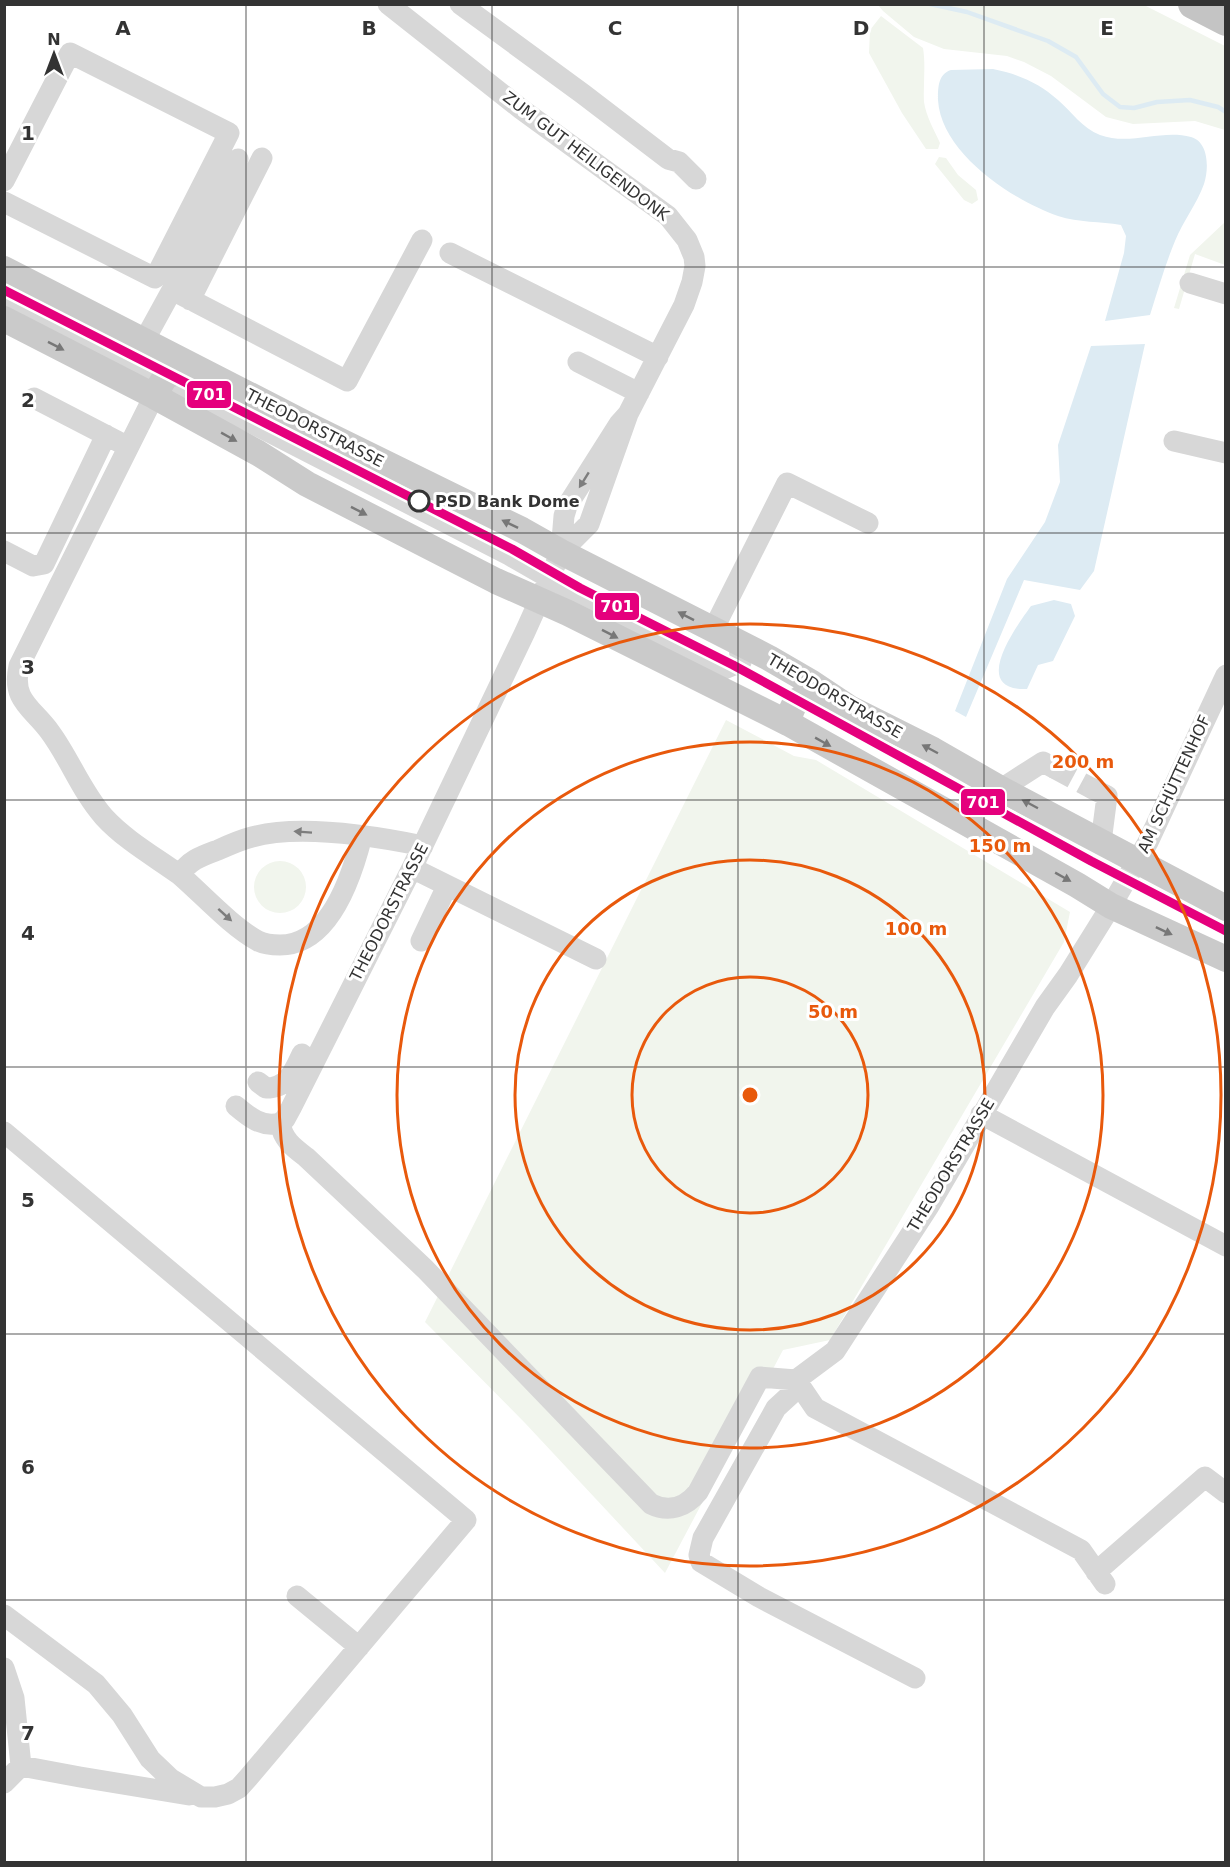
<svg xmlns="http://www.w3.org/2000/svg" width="1230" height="1867" font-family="'DejaVu Sans',sans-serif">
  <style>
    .green { fill: #f1f5ed }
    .water { fill: #ddebf3 }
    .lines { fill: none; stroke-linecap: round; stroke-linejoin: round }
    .stream { stroke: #ddebf3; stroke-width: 4.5 }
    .minor-tunnel { stroke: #d6d6d6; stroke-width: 21; stroke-dasharray: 21 10; stroke-linecap: butt }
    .minor { stroke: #d7d7d7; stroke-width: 21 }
    .major { stroke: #cacaca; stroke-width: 26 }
    .highway { stroke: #c4c4c4; stroke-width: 30 }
    .tram-1-casing { stroke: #fff; stroke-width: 14 }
    .tram-1 { stroke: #e5007d; stroke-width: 9 }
    .oneway { fill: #777 }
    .oneway2 { fill: #7d7d7d }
    .grid { fill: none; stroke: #333; stroke-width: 1.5; stroke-opacity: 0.55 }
    .ring { fill: none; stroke: #e8590c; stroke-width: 3 }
    .stop-dot { fill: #fff; stroke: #333; stroke-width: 3 }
    .labels { text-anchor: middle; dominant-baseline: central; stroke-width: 6; stroke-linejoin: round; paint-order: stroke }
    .street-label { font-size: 16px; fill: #333; stroke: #fff }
    .stop-label { font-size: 16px; font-weight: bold; fill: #333; stroke: #fff; text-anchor: start }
    .grid-label { font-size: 20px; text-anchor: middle; font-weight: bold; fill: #333; stroke: #fff; stroke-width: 6; stroke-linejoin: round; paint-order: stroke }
    .centre { fill: #e8590c; stroke: #fff; stroke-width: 3 }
    .ring-label { font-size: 18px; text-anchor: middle; font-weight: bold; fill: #e8590c; stroke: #fff; stroke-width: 6; stroke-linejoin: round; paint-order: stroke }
    .line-badge { stroke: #fff; stroke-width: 2 }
    .badge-label { font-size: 16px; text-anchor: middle; font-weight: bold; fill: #fff }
  </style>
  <rect width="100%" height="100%" fill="#fff"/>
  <!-- green -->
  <path class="green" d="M 878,5 L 1144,5 L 1225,46 L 1225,130 L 1195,121 L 1133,124 L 1106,117 L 1051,76 L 1024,62 L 1007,56 L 944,49 L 914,37 L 883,11 Z
    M 881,16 L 923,48 C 926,66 923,84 924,102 C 926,116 934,130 940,143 L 938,149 L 926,149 L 902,113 L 869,53 L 870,30 Z
    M 939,157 L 946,158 L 958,175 L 976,190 L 978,200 L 972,204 L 964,200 L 935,164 Z
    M 1225,222 L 1225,265 L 1195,254 L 1179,309 L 1174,308 L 1190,255 Z
    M 726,720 L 794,756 L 816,760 L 1070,912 L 1064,942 L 830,1340 L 783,1350 L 665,1573 L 525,1423 L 425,1322 Z
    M254 887a26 26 0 1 1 52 0a26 26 0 1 1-52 0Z"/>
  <!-- water -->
  <path class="water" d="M 993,69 C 1018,74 1039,83 1058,100 C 1072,112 1082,128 1100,135 C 1130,146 1161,129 1191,137 C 1209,142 1209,169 1204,184 C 1197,204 1183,221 1175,241 C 1165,265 1158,290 1150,315 L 1105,321 L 1124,253 L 1126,236 L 1121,225 C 1100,221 1079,223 1058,216 C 1012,200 941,153 938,100 C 938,88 938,74 951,70 Z
    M 1145,344 L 1094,571 L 1080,590 L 1024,580 L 966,717 L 955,711 L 1007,579 L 1045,522 L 1060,482 L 1058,445 L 1091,346 Z
    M 1054,600 L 1071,604 L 1075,616 L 1053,661 L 1038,665 L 1027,689 C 969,691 1016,627 1031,606 Z"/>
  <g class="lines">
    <!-- stream -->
    <path class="stream" d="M 930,4 L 967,12 L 1048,41 L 1076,57 L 1103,94 L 1120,107 L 1134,108 L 1157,102 L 1190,100 L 1218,107 L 1226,112"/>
    <!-- minor-tunnel -->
    <path class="minor-tunnel" d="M 1054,768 L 1093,789"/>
    <!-- minor -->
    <path class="minor" d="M 388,4 L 521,109 L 668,216 L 687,240 L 694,257 L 695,266 L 692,282 L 684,305 L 628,414 L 589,524 L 561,552
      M 460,4 L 583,94 L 668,159 L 679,162 L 696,179
      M 4,181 L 70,53 L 229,133 L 155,278 L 4,202
      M 450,253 L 658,357
      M 1190,283 L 1226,294
      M 172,290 L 347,381 L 422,240
      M 4,296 L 509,555 L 577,594 L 654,634 L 693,661 L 710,668 L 724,669 L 741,662 L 738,642
      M 190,300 L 262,158
      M 144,341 L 172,290 L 238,159
      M 578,362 L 639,393
      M 154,396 L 19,666 C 11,701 33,708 50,732 C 70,759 81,791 104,817 C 125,840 155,857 180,875
      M 34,398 L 119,442
      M 1174,441 L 1226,453
      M 4,551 L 33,566 L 44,564 L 106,435
      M 713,630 L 787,483 L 868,523
      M 1001,789 L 1043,762 L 1054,768
      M 1093,789 L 1107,796 L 1101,842
      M 362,836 C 352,876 330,945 280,945 C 272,945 264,944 258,941 C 232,927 203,895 180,875 C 189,860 202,856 218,850 C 229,845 240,840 252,837 C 300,824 374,836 423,846
      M 412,868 L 596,959
      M 421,941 L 447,886
      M 258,1082 L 266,1088 C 288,1088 294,1071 302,1054
      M 236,1106 C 249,1117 262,1128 280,1123
      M 981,1114 L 1226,1246
      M 280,1123 C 283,1140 293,1147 306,1157 L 425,1269 L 651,1504 C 669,1513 686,1507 698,1492 L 760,1377 L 796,1380 L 815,1408 L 1081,1550 L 1105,1584
      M 280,1123 L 285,1119 L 291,1108 L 412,868 L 525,632 L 561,552 L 564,516 L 567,506 L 619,424 L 628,414
      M 4,1132 L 466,1520 L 248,1778 L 239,1788 L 228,1794 L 215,1797 L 201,1797 L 171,1779 L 150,1759 L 122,1715 L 96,1684 L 4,1615
      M 796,1380 L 835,1351 L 929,1206 L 1045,1007 L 1068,975 L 1111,906 L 1148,842 L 1226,675
      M 800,1386 L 776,1408 L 703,1538 L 699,1555 L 701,1562 L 759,1597 L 915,1678
      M 1096,1572 L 1205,1477 L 1226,1493
      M 297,1596 L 359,1647
      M 4,1668 L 14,1698 L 21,1766 L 80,1777 L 189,1795
      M 4,1783 L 21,1766"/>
    <!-- major -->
    <path class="major" d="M 4,269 L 314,428 L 522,530 L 561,552 L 769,658 L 812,683 L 851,709 L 933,750 L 1001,789 L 1226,908
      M 4,319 L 154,396 L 258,453 L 307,484 L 496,581 L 568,613 L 788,723 L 1077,885 L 1111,906 L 1226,959
      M 154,396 L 165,377 L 177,371 L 193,378 L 200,378
      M 788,723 C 797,683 809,701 836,706"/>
    <!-- highway -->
    <path class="highway" d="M 1193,4 L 1226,21"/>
    <!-- tram-1 casing -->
    <g class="tram-1-casing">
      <path id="tram-1" d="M 4,290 L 512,549 L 580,588 L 733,665 L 1091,861 L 1226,931"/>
    </g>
    <!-- tram-1 -->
    <use href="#tram-1" class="tram-1"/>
  </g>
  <!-- one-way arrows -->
  <defs><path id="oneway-solid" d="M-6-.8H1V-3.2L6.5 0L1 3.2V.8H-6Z" transform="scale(1.5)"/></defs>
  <g class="oneway">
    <use href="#oneway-solid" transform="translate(56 346) rotate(27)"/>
    <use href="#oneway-solid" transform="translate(229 437) rotate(29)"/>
    <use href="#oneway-solid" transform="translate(359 511) rotate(27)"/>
    <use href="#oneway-solid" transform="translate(510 524) rotate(-154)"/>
    <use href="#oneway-solid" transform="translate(686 616) rotate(-153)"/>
    <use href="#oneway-solid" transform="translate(610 634) rotate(27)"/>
    <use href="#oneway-solid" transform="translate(823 742) rotate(29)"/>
    <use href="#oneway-solid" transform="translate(930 749) rotate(-152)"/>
    <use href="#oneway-solid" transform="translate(1030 804) rotate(-152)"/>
    <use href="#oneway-solid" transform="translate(1063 877) rotate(29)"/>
    <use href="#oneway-solid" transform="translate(1164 931) rotate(25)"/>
  </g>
  <g class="oneway2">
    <use href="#oneway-solid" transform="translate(584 480) rotate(122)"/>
    <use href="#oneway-solid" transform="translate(303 832) rotate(-176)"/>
    <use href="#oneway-solid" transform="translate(225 915) rotate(42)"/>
  </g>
  <!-- grid -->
  <path class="grid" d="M 246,4 L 246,1862M 492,4 L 492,1862M 738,4 L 738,1862M 984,4 L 984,1862M 4,267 L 1226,267M 4,533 L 1226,533M 4,800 L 1226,800M 4,1067 L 1226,1067M 4,1334 L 1226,1334M 4,1600 L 1226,1600"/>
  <!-- distance rings -->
  <g class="ring">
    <circle cx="750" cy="1095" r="118"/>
    <circle cx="750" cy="1095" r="235"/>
    <circle cx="750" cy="1095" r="353"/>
    <circle cx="750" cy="1095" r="471"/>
  </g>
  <!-- markers -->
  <circle class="stop-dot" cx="419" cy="501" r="10"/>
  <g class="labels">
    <!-- street labels -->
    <g class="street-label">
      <text transform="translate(586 156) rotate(37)">ZUM GUT HEILIGENDONK</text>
      <text transform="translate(315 428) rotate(27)">THEODORSTRASSE</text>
      <text transform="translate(835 696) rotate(30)">THEODORSTRASSE</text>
      <text transform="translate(1174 784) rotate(-65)">AM SCHÜTTENHOF</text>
      <text transform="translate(389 912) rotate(-63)">THEODORSTRASSE</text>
      <text transform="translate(951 1165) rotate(-59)">THEODORSTRASSE</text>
    </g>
    <!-- stop labels -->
    <g class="stop-label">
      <text x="435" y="501">PSD Bank Dome</text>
    </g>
  </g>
  <g class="grid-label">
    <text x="123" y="35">A</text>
    <text x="369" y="35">B</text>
    <text x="615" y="35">C</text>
    <text x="861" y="35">D</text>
    <text x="1107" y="35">E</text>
    <text x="28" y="140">1</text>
    <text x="28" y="407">2</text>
    <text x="28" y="674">3</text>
    <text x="28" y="940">4</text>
    <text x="28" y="1207">5</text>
    <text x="28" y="1474">6</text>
    <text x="28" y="1740">7</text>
  </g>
  <circle cx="750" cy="1095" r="9" class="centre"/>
  <g class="ring-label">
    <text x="1083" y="768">200 m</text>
    <text x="1000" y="852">150 m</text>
    <text x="916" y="935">100 m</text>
    <text x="833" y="1018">50 m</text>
  </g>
  <g class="line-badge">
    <rect x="186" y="380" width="46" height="29" rx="6" fill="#e5007d"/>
    <rect x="594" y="592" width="46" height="29" rx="6" fill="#e5007d"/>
    <rect x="960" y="788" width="46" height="28" rx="6" fill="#e5007d"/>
  </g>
  <g class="badge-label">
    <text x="209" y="400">701</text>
    <text x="617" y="612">701</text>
    <text x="983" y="808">701</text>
  </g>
  <!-- border -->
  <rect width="1230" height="1867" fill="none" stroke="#333333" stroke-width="12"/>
  <!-- north arrow -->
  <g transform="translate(54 54)" stroke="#ffffff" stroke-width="4.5" paint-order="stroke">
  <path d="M0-4.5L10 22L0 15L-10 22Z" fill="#333333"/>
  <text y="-9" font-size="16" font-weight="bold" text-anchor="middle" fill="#333333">N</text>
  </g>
</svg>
